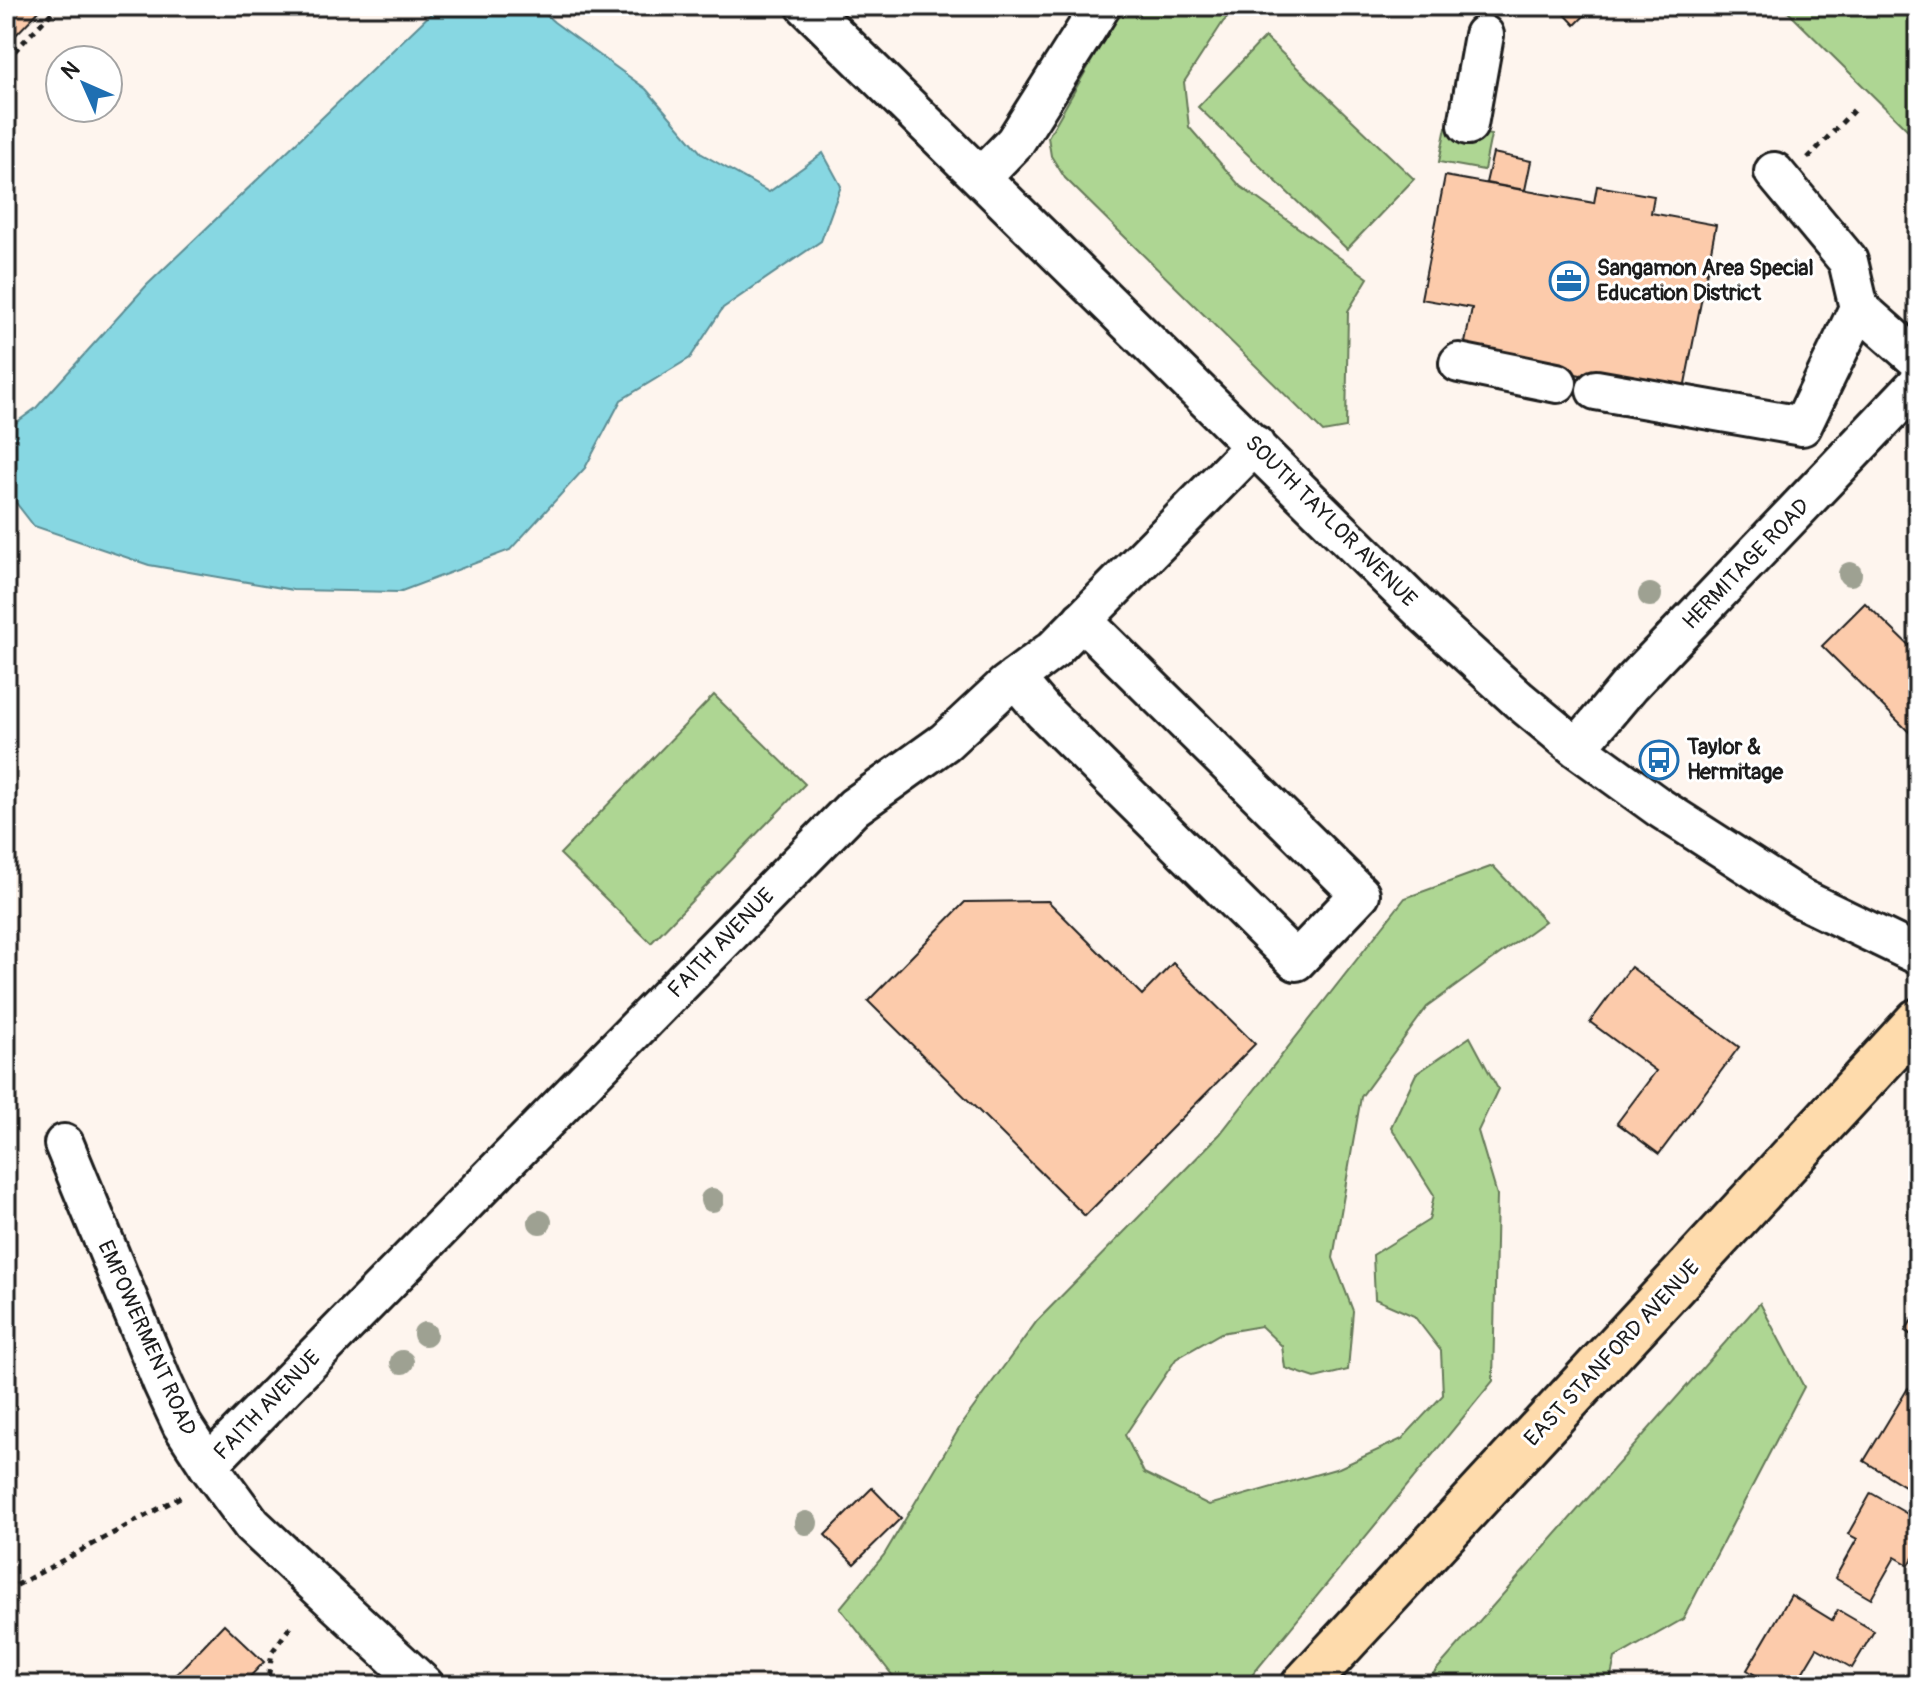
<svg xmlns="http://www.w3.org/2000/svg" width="1924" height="1691" font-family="Pangolin,sans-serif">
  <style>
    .green { fill: #aed693; stroke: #657958; stroke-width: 2 }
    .water { fill: #87d7e2; stroke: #5c8c93; stroke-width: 2 }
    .building { fill: #fccbab; stroke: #1c1c1c; stroke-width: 2 }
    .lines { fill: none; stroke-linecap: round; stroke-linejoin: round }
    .minor-casing { stroke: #1c1c1c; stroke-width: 44 }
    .major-casing { stroke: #1c1c1c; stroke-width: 50 }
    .path { stroke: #1c1c1c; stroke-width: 5; stroke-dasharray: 6 6; stroke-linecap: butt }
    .minor { stroke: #fff; stroke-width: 38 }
    .major { stroke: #fedbac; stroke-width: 44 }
    .tree { fill: #9ea192 }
    .labels { text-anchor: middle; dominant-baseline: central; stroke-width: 6; stroke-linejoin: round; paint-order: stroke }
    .poi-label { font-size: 22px; font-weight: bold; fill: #1c1c1c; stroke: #fff; text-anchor: start }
    .street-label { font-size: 22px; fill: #1c1c1c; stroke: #fff }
  </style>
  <rect width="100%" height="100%" fill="#fef5ee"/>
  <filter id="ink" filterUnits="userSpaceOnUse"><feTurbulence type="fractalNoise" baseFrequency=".0125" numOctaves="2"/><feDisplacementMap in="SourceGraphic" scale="16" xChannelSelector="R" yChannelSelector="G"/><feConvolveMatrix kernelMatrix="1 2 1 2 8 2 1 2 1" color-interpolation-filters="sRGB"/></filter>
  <g filter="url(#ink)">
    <!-- green -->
    <path class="green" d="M 1123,6 L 1238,6 L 1223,22 L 1184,82 L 1189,127 L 1240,186 L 1368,278 L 1348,311 L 1346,428 L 1323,432 L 1065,178 L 1051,156 L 1048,137 Z
      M 1782,6 L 1918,6 L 1918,140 L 1783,7 Z
      M 1265,37 L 1414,179 L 1347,249 L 1198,107 Z
      M 1446,127 L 1491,135 L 1484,170 L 1439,162 Z
      M 714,695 L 805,784 L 651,943 L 560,854 Z
      M 1493,866 L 1545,921 L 1427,1007 L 1361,1097 L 1333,1258 L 1353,1311 L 1348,1370 L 1315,1378 L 1285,1368 L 1282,1346 L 1261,1326 L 1221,1333 L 1176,1359 L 1125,1435 L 1144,1473 L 1209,1505 L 1339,1468 L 1402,1439 L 1443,1395 L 1441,1351 L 1414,1316 L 1375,1299 L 1373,1255 L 1429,1220 L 1434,1195 L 1391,1127 L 1416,1074 L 1470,1037 L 1498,1089 L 1478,1131 L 1497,1195 L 1493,1381 L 1244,1685 L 900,1685 L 840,1608 L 884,1555 L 963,1422 L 1037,1321 L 1220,1134 L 1405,898 Z
      M 1760,1303 L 1804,1387 L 1683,1619 L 1615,1658 L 1609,1685 L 1423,1685 Z"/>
    <!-- water -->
    <path class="water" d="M 439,6 L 536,6 L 554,22 L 646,89 L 702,154 L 769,192 L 823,153 L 841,186 L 821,241 L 723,308 L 690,358 L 621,400 L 585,468 L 510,550 L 399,592 L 293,590 L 149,565 L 34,526 L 6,490 L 6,430 L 36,408 L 147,285 Z"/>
    <!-- building -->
    <path class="building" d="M 6,6 L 44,6 L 6,45 Z
      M 1557,6 L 1594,6 L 1575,25 Z
      M 1493,153 L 1531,161 L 1525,190 L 1486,183 Z
      M 1445,176 L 1594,203 L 1597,186 L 1654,196 L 1651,213 L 1716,225 L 1683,394 L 1463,353 L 1472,308 L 1421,299 Z
      M 1865,603 L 1918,654 L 1918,723 L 1909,732 L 1822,646 Z
      M 1048,901 L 1142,995 L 1173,963 L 1255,1044 L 1085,1216 L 868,1001 L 965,902 Z
      M 1631,967 L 1739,1047 L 1659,1154 L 1617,1123 L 1656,1071 L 1590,1022 Z
      M 1918,1310 L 1918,1339 L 1905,1331 Z
      M 1908,1388 L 1918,1394 L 1918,1475 L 1910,1489 L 1864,1461 Z
      M 872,1488 L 901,1518 L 854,1564 L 825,1535 Z
      M 1871,1493 L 1918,1520 L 1918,1549 L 1909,1565 L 1895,1557 L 1871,1599 L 1835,1578 L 1857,1539 L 1848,1534 Z
      M 1791,1595 L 1832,1620 L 1838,1610 L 1874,1631 L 1852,1668 L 1817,1648 L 1795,1685 L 1772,1685 L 1747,1670 Z
      M 224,1624 L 264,1662 L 242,1685 L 166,1685 Z"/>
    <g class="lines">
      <!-- minor casing -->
      <g class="minor-casing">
        <path id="minor" d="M 806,6 L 1427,616 L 1519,700 L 1577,748 L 1660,808 L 1800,898 L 1918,955
          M 1468,125 L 1484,35
          M 1774,172 L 1848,261 L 1859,308 L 1918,360
          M 981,177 L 1015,142 L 1101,6
          M 1459,363 L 1557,383
          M 1596,390 L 1802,426 L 1859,308
          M 1015,678 L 1043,711 L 1296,961 L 1360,894 L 1082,620
          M 1577,748 L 1629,686 L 1918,383
          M 64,1144 L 163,1384 L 182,1425 L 208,1465 L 252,1525 L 424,1685
          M 208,1465 L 854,807 L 945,742 L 1006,685 L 1054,649 L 1255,445"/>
      </g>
      <!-- major casing -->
      <g class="major-casing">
        <path id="major" d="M 1304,1685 L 1918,1021"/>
      </g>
      <!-- path -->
      <path class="path" d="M 6,60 L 58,6
        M 1808,158 L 1854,110
        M 6,1591 L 184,1495
        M 263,1685 L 268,1680 L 272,1652 L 293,1623"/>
      <!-- minor -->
      <use href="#minor" class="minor"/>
      <!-- major -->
      <use href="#major" class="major"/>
    </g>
    <!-- trees -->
    <g class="tree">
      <circle cx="1850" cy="574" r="12"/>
      <circle cx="1650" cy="595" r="12"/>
      <circle cx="712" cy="1200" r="12"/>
      <circle cx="540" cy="1222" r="12"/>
      <circle cx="425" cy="1334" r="12"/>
      <circle cx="402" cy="1362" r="12"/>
      <circle cx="806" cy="1523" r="12"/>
    </g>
  </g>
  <!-- icons -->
  <defs>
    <g id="office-ring" transform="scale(2)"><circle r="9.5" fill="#fff" stroke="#1f6fb2" stroke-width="1.5"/><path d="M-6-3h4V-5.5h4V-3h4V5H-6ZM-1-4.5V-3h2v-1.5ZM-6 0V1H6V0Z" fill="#1f6fb2"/></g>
    <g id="bus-ring" transform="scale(2)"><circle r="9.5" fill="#fff" stroke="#1f6fb2" stroke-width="1.5"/><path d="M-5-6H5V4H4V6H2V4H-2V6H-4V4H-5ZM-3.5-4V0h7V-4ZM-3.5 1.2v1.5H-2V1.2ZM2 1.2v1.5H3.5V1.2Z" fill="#1f6fb2"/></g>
  </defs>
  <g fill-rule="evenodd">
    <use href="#office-ring" x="1569" y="281"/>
    <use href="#bus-ring" x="1659" y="760"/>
  </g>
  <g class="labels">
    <!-- poi labels -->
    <g class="poi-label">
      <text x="1597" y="268">Sangamon Area Special<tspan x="1597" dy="25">Education District</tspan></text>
      <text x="1687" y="747">Taylor &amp;<tspan x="1687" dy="25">Hermitage</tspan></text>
    </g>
    <!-- street labels -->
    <g class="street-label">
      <text transform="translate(1331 521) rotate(45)">SOUTH TAYLOR AVENUE</text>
      <text transform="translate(1746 564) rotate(-46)">HERMITAGE ROAD</text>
      <text transform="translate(721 943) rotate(-46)">FAITH AVENUE</text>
      <text transform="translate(147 1338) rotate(66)">EMPOWERMENT ROAD</text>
      <text transform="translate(1612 1353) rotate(-47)">EAST STANFORD AVENUE</text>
      <text transform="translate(267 1405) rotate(-46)">FAITH AVENUE</text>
    </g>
  </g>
  <!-- margin -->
  <rect width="1924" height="1691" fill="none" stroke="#fff" stroke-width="32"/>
  <rect x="16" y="16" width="1892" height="1659" fill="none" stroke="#1c1c1c" stroke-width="3" filter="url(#ink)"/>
  <!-- north arrow -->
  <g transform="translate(84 84) rotate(315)"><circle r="38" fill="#ffffff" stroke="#a4a4a4" stroke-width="2"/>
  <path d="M0-6L14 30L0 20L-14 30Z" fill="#1f6fb2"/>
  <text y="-12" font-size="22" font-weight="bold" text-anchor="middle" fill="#1c1c1c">N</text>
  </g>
</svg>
